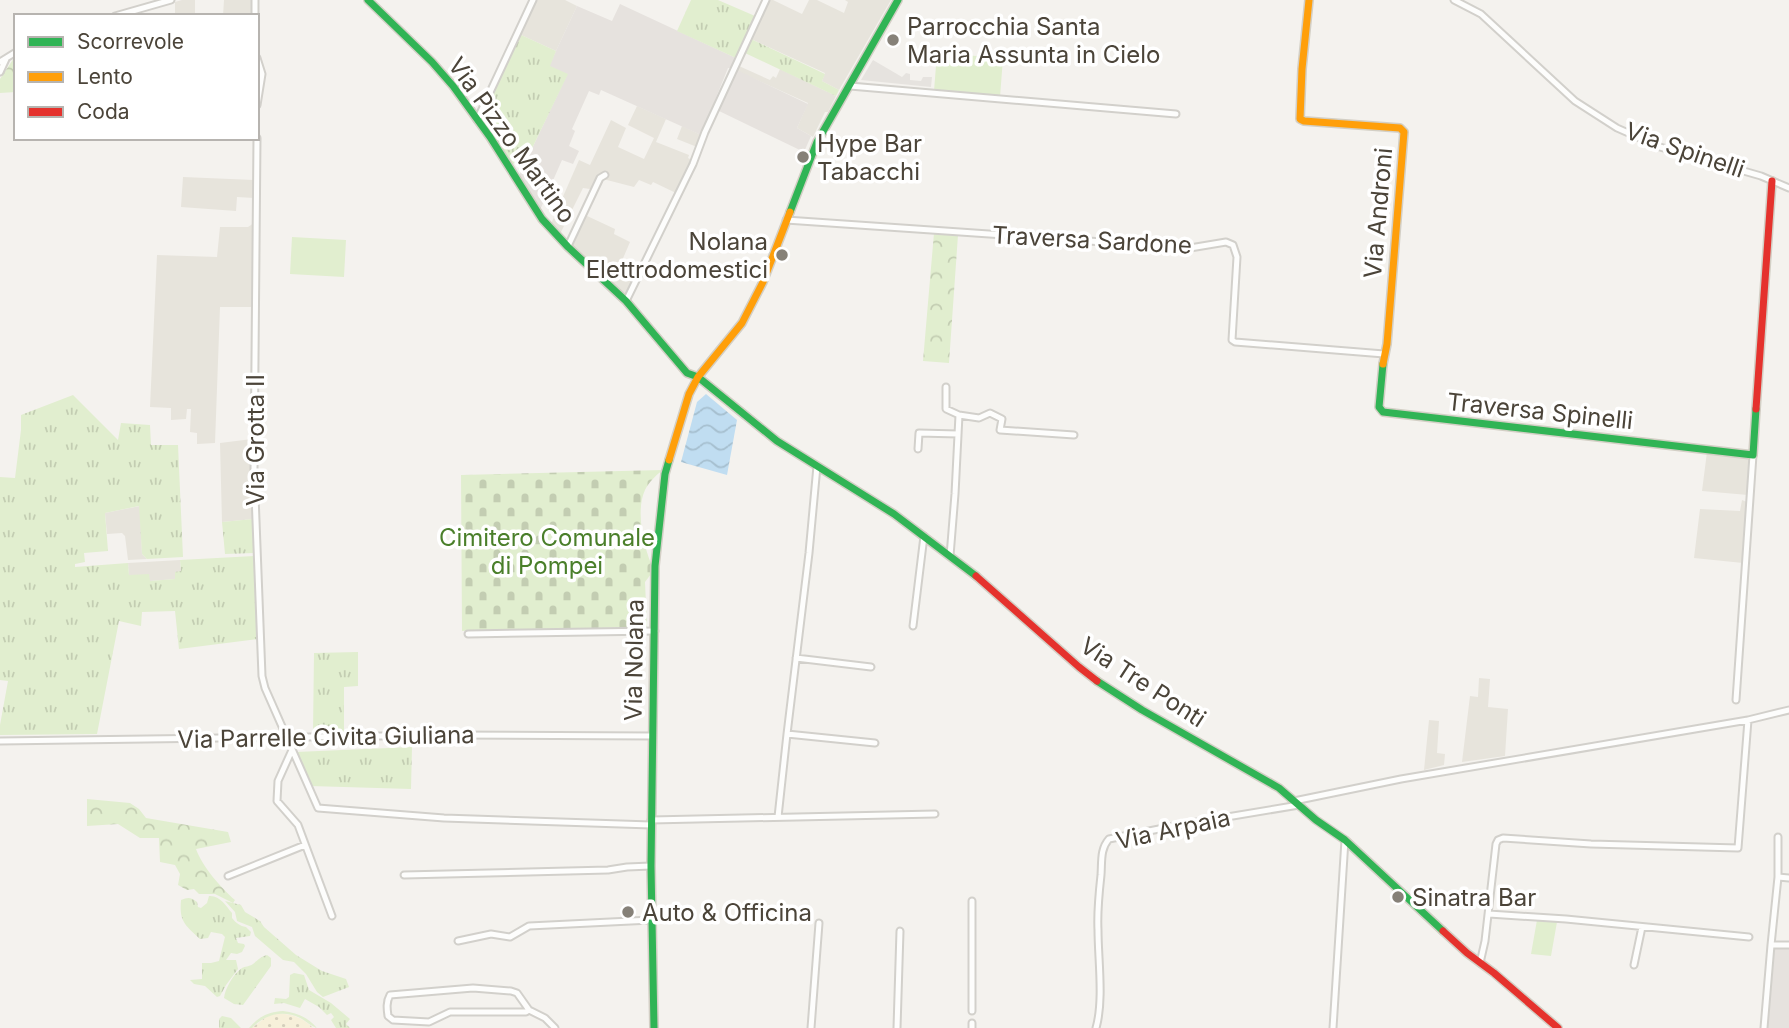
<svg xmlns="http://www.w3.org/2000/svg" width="1789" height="1028" font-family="Inter,sans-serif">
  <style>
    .residential { fill: #e7e4dc }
    .industrial { fill: #e6e2de }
    .grass { fill: url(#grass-tufts) }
    .forest { fill: url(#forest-crowns) }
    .sand { fill: url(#sand-dots) }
    .cemetery { fill: url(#cemetery-stones) }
    .garden { fill: #e1eecf }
    .parking { fill: #e6e3df }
    .water { fill: url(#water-waves) }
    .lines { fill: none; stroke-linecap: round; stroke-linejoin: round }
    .street-casing { stroke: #d2d0cb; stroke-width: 9 }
    .fast-casing { stroke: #d3cfc5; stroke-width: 10 }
    .slow-casing { stroke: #d3cfc5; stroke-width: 10 }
    .jam-casing { stroke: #d3cfc5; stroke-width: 10 }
    .street { stroke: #fdfdfc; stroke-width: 5 }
    .fast { stroke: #30b455; stroke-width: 7 }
    .slow { stroke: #ff9f0a; stroke-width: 7 }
    .jam { stroke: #e5322d; stroke-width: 7 }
    .poi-dot { fill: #868178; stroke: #fff; stroke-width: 2.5 }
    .labels { text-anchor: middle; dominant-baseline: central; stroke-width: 7; stroke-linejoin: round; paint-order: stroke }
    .poi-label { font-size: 24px; fill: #4b4439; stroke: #fff; text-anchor: start }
    .street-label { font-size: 24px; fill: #4b4439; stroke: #fff }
    .park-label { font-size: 24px; fill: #4a7f2a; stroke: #fff }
  </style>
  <defs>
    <pattern id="grass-tufts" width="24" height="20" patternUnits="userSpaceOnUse" patternTransform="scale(1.75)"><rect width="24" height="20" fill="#e1eecf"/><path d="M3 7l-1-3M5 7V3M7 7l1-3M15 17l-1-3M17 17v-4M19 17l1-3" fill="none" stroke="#c3cdb2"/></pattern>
    <pattern id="forest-crowns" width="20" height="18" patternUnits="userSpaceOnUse" patternTransform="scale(1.75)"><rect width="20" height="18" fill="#e1eecf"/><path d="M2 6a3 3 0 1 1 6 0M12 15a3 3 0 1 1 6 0" fill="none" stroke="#c3cdb2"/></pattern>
    <pattern id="sand-dots" width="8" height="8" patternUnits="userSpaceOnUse" patternTransform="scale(1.75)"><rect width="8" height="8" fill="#f7f0da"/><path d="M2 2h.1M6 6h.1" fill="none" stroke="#d5cfbc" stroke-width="1.8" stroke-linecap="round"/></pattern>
    <pattern id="cemetery-stones" width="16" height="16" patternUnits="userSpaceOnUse" patternTransform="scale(1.75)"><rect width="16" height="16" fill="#e1eecf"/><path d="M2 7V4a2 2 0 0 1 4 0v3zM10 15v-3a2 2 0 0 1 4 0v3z" fill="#c3cdb2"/></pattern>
    <pattern id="water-waves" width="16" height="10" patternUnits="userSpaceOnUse" patternTransform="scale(1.75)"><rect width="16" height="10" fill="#c0ddf1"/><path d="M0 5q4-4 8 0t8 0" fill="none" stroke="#a6bfcf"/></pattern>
  </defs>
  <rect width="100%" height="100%" fill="#f4f2ee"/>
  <!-- residential -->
  <path class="residential" d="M 182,0 L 195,0 L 195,16 L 175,16 L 175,2 Z
    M 224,0 L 252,0 L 251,16 L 223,16 Z
    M 535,0 L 565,0 L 577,6 L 556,51 L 519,34 Z
    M 769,0 L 773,0 L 802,14 L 809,0 L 817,0 L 844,13 L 848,2 L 845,0 L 891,0 L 839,90 L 822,81 L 825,73 L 751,39 Z
    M 739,66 L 770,80 L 773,76 L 776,78 L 780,69 L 836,96 L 828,112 L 825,112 L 813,137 L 797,128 L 808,103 L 737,71 Z
    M 637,106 L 666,119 L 656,142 L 689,155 L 688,158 L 692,160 L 676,193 L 653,182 L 651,185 L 639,180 L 634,187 L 603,179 L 597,190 L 583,188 L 560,234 L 551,224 L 579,160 L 590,165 L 611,120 L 626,128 L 618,147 L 644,159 L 654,138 L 628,125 Z
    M 682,126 L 701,135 L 697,147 L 677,139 Z
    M 183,177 L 254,180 L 254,198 L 237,197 L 236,211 L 181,207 Z
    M 585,215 L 615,229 L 614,234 L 630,242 L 621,263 L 638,272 L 626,294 L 596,269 L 570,244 Z
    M 254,223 L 253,307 L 220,307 L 215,443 L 197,444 L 197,433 L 190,432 L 191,409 L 187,409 L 186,419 L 171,420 L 171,408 L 150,407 L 157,255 L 217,257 L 220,227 L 248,227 Z
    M 252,439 L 253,519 L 222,522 L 220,443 Z
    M 1707,452 L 1745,457 L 1750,461 L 1748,495 L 1702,491 Z
    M 1742,500 L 1747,502 L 1743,563 L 1694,558 L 1700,509 L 1740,511 Z
    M 140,506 L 142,554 L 147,559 L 128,560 L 125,536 L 122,533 L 107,534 L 105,513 Z
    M 180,560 L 181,571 L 176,579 L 150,581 L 129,575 L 128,563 Z
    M 1479,678 L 1490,679 L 1488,707 L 1508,709 L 1505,756 L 1462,762 L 1470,696 L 1478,697 Z
    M 1429,720 L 1439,721 L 1437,753 L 1445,754 L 1444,765 L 1424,770 Z"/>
  <!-- industrial -->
  <path class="industrial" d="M 620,4 L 736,58 L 732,68 L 728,68 L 701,135 L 601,90 L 599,95 L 589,91 L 572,129 L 575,131 L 569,146 L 579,151 L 573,164 L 562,160 L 540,210 L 518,178 L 567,75 L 549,66 L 577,6 L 612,21 Z
    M 737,70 L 808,104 L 797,128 L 811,136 L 804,152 L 717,110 Z
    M 1774,947 L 1789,948 L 1789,1028 L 1767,1028 L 1772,953 Z"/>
  <!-- grass -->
  <path class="grass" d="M 691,0 L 718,0 L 755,16 L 736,58 L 677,31 Z
    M 519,34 L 556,51 L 550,66 L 568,74 L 522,169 L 515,162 L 511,167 L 481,119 Z
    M 751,39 L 825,74 L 822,81 L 839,90 L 836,96 L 745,53 Z
    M 73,395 L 118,440 L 121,423 L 150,425 L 151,445 L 178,445 L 183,557 L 147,559 L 142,554 L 139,506 L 105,513 L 108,551 L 84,553 L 85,562 L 75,564 L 75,567 L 128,563 L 129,575 L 149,574 L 150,581 L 175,579 L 175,572 L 181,571 L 180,560 L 254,556 L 258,639 L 179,649 L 175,611 L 142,612 L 141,626 L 119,621 L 97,734 L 0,735 L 0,725 L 8,681 L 0,680 L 0,477 L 15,478 L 21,430 L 21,415 Z
    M 253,519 L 254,553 L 225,554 L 222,522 Z
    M 358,652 L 358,686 L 344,687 L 344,732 L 313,732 L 314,653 Z
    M 412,747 L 411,789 L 310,786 L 296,752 Z
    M 209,896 C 220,895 226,906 232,913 L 232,918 C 236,923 240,926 246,927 L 251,932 L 250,936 L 236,938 L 238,943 L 244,944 L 245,946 L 242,952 L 237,954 L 231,953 L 226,960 L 236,960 L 238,969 L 226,985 L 220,996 L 217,997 L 205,986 L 194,984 L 190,980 L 202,979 L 202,963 L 211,963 L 219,961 L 225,937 L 222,934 L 211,932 L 208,938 L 200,939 C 185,925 179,922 181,900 C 188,897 191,897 197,902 L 198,907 L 201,908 L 207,903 Z
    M 225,901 L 241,905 L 245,912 L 260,921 L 264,927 L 296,955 L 322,971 L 346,979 L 349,987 L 323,997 L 317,992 L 306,974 L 294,962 L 283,960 L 255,936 L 252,927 L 237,921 L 235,912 Z
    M 267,955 L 271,958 L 271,966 L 243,1005 L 234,1004 L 224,998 C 225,989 233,974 242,968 C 245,966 249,967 253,964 C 258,960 260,957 267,955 Z
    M 294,973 L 304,975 L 309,990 L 331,1003 L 350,1019 L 346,1024 L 350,1028 L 336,1028 L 331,1020 L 334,1017 L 331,1013 L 327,1015 L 319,1007 L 305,999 L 300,1008 L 284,1003 L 274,1004 L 275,998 L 286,999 L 289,997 L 290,975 Z
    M 222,1016 L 231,1018 L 241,1028 L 219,1028 L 219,1019 Z"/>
  <!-- forest -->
  <path class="forest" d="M 16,55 L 16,92 L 0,93 L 0,79 Z
    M 934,233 L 958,235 L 949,363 L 923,361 Z
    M 87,799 L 130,803 L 139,809 L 146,818 L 228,832 L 231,842 L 196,849 C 202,866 221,888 235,900 L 233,903 L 215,894 L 199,894 L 194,889 L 187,890 L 178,885 L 180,874 L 175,865 L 160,862 L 159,838 L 140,838 L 118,824 L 87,826 Z"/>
  <!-- sand -->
  <path class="sand" d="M 275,1014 C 290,1013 302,1017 313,1028 L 252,1028 L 266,1017 Z"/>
  <!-- cemetery -->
  <path class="cemetery" d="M 663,470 C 656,475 649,482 645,490 C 635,511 644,550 654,570 L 645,582 L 647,627 L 462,631 L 461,475 Z"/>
  <!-- garden -->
  <path class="garden" d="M 937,53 L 1003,58 L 1000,97 L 934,91 Z
    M 292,237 L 346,240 L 344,277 L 290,274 Z
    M 1537,920 L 1557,922 L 1551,956 L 1531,954 Z
    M 283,1011 C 297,1013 308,1017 317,1028 C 311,1026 307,1022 302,1019 C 284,1009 265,1014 252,1028 L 249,1028 C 259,1016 269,1012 283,1011 Z"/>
  <!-- parking -->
  <path class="parking" d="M 873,60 L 902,77 L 906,73 L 910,74 L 910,80 L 921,81 L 923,77 L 932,77 L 931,87 L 861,80 Z"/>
  <!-- water -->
  <path class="water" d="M 706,394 L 737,420 L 727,475 L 681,462 L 697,402 Z"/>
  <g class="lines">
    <!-- street casing -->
    <g class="street-casing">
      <path id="street" d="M 255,0 L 255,16
        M 1454,0 L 1481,14 L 1575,101 L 1617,128 L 1660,147 L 1761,176 L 1789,188
        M 115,16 L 171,0
        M 257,58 L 262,74 L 257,105
        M 0,62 L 16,52
        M 0,72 L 6,59
        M 850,86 L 1176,114
        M 477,120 L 533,0
        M 257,138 L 254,469 L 262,676 L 265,688 L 318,808 L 444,818 L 651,825
        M 786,220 L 1190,248 L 1226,242 L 1233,245 L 1237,257 L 1232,340 L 1235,342 L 1384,354
        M 568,246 L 600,178 L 605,175
        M 626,301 L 693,164 L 705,132 L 766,0
        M 946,387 L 946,409 L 959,415 L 955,494 L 950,556
        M 959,415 L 979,418 L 990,413 L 1002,419 L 1000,430 L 1074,435
        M 918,449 L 919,433 L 958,434
        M 913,626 L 924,536
        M 468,634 L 655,631
        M 796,658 L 871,667
        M 1736,700 L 1753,455
        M 787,734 L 809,553 L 817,466
        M 0,741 L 452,735 L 652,736
        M 292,750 L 278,781 L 277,801 L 298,825 L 332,916
        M 1294,801 L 1401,779 L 1748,720
        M 778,817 L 787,734 L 875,743
        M 651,820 L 935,814
        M 404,875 L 608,870 L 627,867 L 651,866
        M 228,876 L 305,845
        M 1778,877 L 1778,837
        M 972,901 L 972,1011
        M 1489,914 L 1566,919 L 1749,937
        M 458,941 L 491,934 L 510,937 L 529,926 L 651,920
        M 1771,945 L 1778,877 L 1789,878
        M 1480,963 L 1485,941 L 1496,844 L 1498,840 L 1503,838 L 1591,844 L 1738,848 L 1748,720 L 1789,710
        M 1634,965 L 1642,927
        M 529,1010 L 526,1012 L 450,1012 L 429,1022 L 393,1020 L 388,1016 C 387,1009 386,1002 390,995 L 473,988 L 511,991 L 517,993 L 529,1010 L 545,1018 L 555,1028
        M 972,1023 L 972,1028
        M 811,1028 L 819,923
        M 897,1028 L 900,931
        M 1096,1028 C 1104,1000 1098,959 1098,930 C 1097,912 1099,893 1101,875 C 1102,862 1100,849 1109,839 L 1179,825 L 1299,805
        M 1333,1028 L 1345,840
        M 1764,1028 L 1771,945 L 1789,945"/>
    </g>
    <!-- fast casing -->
    <g class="fast-casing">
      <path id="fast" d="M 368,0 L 432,62 L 453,86 L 490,137 L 542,219 L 568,247 L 626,301 L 687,373 L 698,377 L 777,441 L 894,514 L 976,576
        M 790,212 L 817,142 L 898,0
        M 1383,364 L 1379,407 L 1383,412 L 1753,455 L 1756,409
        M 1097,681 L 1142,710 L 1279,788 L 1316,820 L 1345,840 L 1443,931
        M 654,1028 L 651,866 L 655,566 L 665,474 L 669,460"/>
    </g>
    <!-- slow casing -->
    <g class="slow-casing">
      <path id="slow" d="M 1309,0 L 1302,69 L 1300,119 L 1304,121 L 1400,128 L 1404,132 L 1387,344 L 1383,364
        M 669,460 L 689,394 L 698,377 L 742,323 L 763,282 L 790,212"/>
    </g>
    <!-- jam casing -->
    <g class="jam-casing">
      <path id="jam" d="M 1756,409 L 1772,181
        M 976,576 L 1079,667 L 1097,681
        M 1443,931 L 1467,953 L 1494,973 L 1558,1028"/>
    </g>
    <!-- street -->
    <use href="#street" class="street"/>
    <!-- fast -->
    <use href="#fast" class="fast"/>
    <!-- slow -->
    <use href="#slow" class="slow"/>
    <!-- jam -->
    <use href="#jam" class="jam"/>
  </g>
  <!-- markers -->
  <g class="poi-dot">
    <circle cx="893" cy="40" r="7"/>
    <circle cx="803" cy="157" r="7"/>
    <circle cx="782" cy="255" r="7"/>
    <circle cx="1398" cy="897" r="7"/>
    <circle cx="628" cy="912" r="7"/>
  </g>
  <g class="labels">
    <!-- poi labels -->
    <g class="poi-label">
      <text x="907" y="26">Parrocchia Santa<tspan x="907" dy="28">Maria Assunta in Cielo</tspan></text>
      <text x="817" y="143">Hype Bar<tspan x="817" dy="28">Tabacchi</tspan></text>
      <text x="768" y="241" text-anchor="end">Nolana<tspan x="768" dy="28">Elettrodomestici</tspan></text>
      <text x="1412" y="897">Sinatra Bar</text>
      <text x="642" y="912">Auto &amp; Officina</text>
    </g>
    <!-- street labels -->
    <g class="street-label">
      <text transform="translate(512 140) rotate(54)">Via Pizzo Martino</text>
      <text transform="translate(1685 150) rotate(19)">Via Spinelli</text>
      <text transform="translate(1378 213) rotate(-85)">Via Androni</text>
      <text transform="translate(1092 240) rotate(3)">Traversa Sardone</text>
      <text transform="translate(1540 411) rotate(6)">Traversa Spinelli</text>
      <text transform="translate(255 440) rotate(-90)">Via Grotta II</text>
      <text transform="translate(634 660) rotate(-89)">Via Nolana</text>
      <text transform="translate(1143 682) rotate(33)">Via Tre Ponti</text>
      <text transform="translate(326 737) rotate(-1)">Via Parrelle Civita Giuliana</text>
      <text transform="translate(1173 829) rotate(-12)">Via Arpaia</text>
    </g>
    <!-- park labels -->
    <g class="park-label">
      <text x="547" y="537">Cimitero Comunale<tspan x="547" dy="28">di Pompei</tspan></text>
    </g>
  </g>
  <!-- legend -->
  <rect x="14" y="14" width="245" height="126" fill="#ffffff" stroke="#b7b4b0" stroke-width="2"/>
  <rect x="28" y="37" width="35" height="10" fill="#30b455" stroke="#b7b4b0" stroke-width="2"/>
  <text x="77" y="49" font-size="21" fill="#4b4439">Scorrevole</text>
  <rect x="28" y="72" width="35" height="10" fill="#ff9f0a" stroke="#b7b4b0" stroke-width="2"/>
  <text x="77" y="84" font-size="21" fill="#4b4439">Lento</text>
  <rect x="28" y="107" width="35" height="10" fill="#e5322d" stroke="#b7b4b0" stroke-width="2"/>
  <text x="77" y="119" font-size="21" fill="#4b4439">Coda</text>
</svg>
